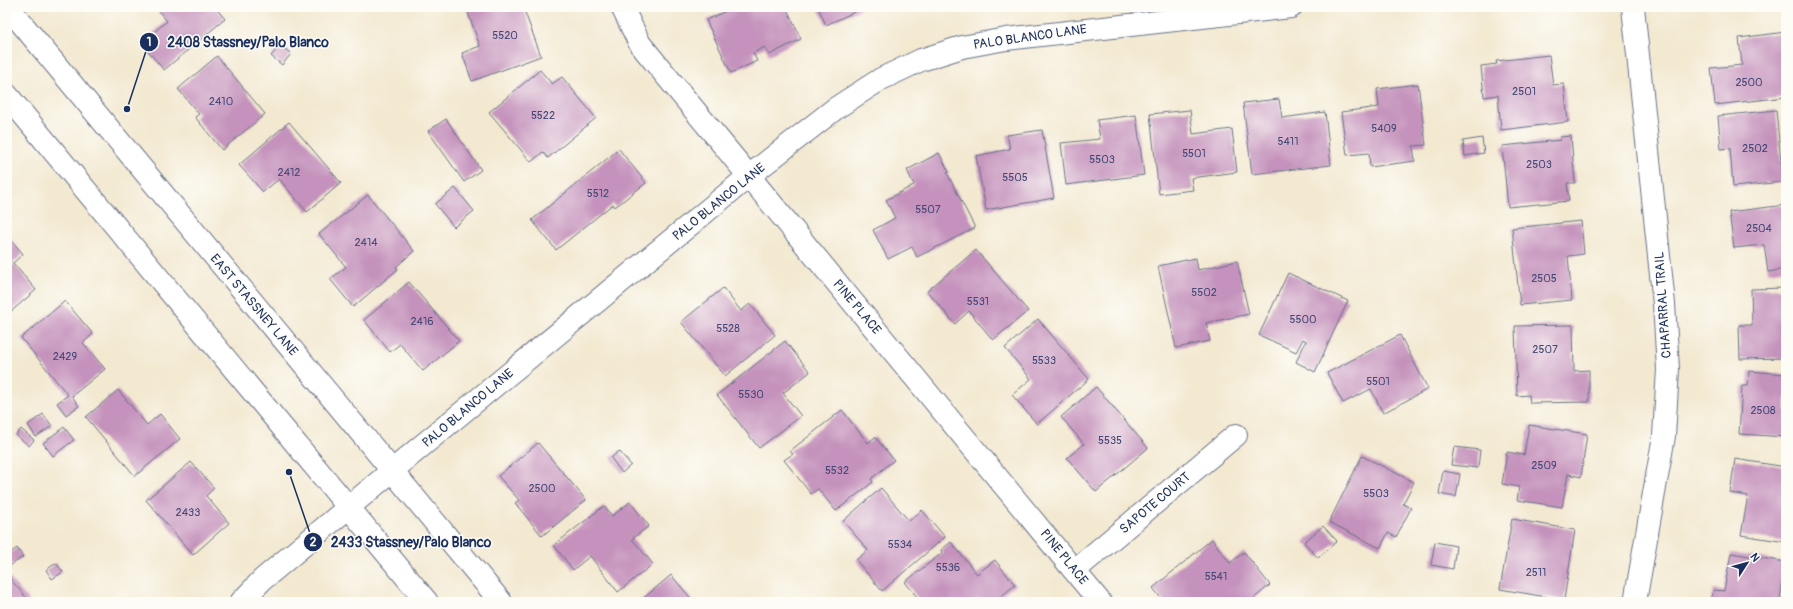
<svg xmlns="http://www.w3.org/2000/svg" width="1793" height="609" font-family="Pangolin,sans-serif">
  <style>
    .building { fill: #c492bc }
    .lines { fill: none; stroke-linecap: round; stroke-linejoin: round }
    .minor-casing { stroke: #677086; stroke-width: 24 }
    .tertiary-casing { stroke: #677086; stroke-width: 24 }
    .secondary-casing { stroke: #677086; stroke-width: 24 }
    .minor { stroke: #fff; stroke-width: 22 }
    .tertiary { stroke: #fff; stroke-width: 22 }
    .secondary { stroke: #fff; stroke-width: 22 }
    .labels { text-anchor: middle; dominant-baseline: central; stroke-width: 3; stroke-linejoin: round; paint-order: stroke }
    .number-label { font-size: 11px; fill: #454876 }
    .street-label { font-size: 13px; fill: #1b2f5e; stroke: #fdfcf7 }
    .leader { fill: none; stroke: #1b2f5e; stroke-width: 1.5 }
    .callout-dot { fill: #1b2f5e; stroke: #fdfcf7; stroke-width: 1.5 }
    .mark-label { font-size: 12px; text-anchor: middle; font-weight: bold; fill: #fff }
    .callout-label { font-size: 14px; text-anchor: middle; font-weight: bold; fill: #1b2f5e; stroke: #fdfcf7; stroke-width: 3; stroke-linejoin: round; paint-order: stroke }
  </style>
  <rect width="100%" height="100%" fill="#fdfcf7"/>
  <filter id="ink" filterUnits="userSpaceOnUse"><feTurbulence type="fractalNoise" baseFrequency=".025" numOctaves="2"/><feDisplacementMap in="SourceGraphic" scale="8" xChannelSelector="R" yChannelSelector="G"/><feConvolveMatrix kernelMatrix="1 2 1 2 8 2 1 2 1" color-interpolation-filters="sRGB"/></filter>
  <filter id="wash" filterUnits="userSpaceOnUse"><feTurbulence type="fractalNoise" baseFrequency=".012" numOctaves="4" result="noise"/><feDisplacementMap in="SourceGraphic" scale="16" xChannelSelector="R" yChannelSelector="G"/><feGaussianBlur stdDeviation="0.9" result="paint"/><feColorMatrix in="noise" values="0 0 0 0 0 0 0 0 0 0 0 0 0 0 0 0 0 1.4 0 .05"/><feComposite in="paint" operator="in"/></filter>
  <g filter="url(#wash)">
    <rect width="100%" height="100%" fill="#f3e9d1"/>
    <g id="blocks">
      <!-- building -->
      <path class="building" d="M 155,7 L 215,7 L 225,19 L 164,70 L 141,43 L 167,21 Z
        M 466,7 L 523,7 L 541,56 L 472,81 L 462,53 L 480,46 Z
        M 735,7 L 786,7 L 801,39 L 769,55 L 765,47 L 753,53 L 757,61 L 731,73 L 706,20 Z
        M 818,7 L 861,7 L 861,9 L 826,25 Z
        M 1786,32 L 1786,97 L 1715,105 L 1711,68 L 1742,65 L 1739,38 Z
        M 281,45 L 291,54 L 282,65 L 271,56 Z
        M 1549,55 L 1553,85 L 1564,84 L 1568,122 L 1501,130 L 1498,95 L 1484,97 L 1481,66 L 1497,64 L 1496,61 Z
        M 217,56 L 265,114 L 222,150 L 195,117 L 199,114 L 178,89 Z
        M 540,70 L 552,84 L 562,77 L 596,118 L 548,158 L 543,152 L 531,162 L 489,112 Z
        M 1418,84 L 1426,145 L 1413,146 L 1415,161 L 1370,167 L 1369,153 L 1347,155 L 1341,112 L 1379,107 L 1377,89 Z
        M 1279,99 L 1282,118 L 1325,112 L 1331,165 L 1252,174 L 1243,103 Z
        M 1190,110 L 1193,134 L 1232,129 L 1237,172 L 1191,178 L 1193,190 L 1159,194 L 1150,114 Z
        M 1776,110 L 1783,182 L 1733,187 L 1730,148 L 1721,149 L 1718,116 Z
        M 1136,115 L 1144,175 L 1066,185 L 1061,143 L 1100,139 L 1097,120 Z
        M 446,119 L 481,170 L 464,182 L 428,131 Z
        M 289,122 L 341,183 L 307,212 L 279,179 L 263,192 L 239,165 Z
        M 1042,130 L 1054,198 L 986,210 L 976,156 L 1010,149 L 1007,135 Z
        M 1571,136 L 1575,183 L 1567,183 L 1569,201 L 1508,207 L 1502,146 L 1561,140 L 1560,137 Z
        M 1482,138 L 1484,153 L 1465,156 L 1463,141 Z
        M 619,149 L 646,183 L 615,207 L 613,204 L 556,250 L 532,220 Z
        M 939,153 L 949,172 L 947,173 L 975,228 L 917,257 L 912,247 L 888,259 L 873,230 L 895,218 L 886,200 L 914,185 L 907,170 Z
        M 455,188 L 474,211 L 454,227 L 435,204 Z
        M 368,195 L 414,251 L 396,267 L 398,269 L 353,307 L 330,279 L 346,267 L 319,234 Z
        M 1786,205 L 1786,269 L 1768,272 L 1764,245 L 1734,248 L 1729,212 Z
        M 1581,221 L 1584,254 L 1568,256 L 1572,300 L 1520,305 L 1512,228 Z
        M 7,235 L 23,254 L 13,263 L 36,290 L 7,315 Z
        M 976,250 L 1028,311 L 993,340 L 969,311 L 955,324 L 927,291 Z
        M 1196,258 L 1198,270 L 1237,261 L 1249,314 L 1206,323 L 1210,341 L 1176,348 L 1158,266 Z
        M 1288,273 L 1348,301 L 1315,372 L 1296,362 L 1306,341 L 1303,339 L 1296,352 L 1259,335 Z
        M 409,282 L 459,341 L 423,371 L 400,344 L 390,352 L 364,320 Z
        M 723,288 L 741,311 L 750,304 L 775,335 L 725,376 L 681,322 Z
        M 1786,288 L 1786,358 L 1740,359 L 1739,325 L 1752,325 L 1751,289 Z
        M 65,301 L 93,334 L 83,343 L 105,369 L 72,396 L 79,406 L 66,415 L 57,403 L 68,395 L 21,338 Z
        M 1038,319 L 1089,379 L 1037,424 L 1012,395 L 1031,379 L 1005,348 Z
        M 1573,325 L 1574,371 L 1589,370 L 1589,402 L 1530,403 L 1529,395 L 1517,396 L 1515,326 Z
        M 1400,335 L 1428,389 L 1383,413 L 1371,389 L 1343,403 L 1327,373 Z
        M 785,341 L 810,372 L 783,393 L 801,416 L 759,448 L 717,395 Z
        M 1749,371 L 1786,374 L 1786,437 L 1739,434 L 1742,386 L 1748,386 Z
        M 1096,387 L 1148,448 L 1096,492 L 1067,458 L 1084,444 L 1061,417 Z
        M 118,390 L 147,425 L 160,414 L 180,439 L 135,476 L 86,417 Z
        M 842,410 L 868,443 L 875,437 L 894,460 L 871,479 L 873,482 L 836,511 L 818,489 L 811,494 L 784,460 L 793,454 L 790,451 Z
        M 43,414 L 52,426 L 36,437 L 28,425 Z
        M 1529,425 L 1587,434 L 1581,477 L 1568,474 L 1562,507 L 1517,500 L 1519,487 L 1502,484 L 1507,452 L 1524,455 Z
        M 64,427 L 74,440 L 53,456 L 43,443 Z
        M 21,429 L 34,440 L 29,446 L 16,435 Z
        M 538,443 L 586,500 L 542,536 L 515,503 L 519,500 L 498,476 Z
        M 1454,447 L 1480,450 L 1478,468 L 1451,465 Z
        M 619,451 L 631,465 L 622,473 L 611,458 Z
        M 1362,456 L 1414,482 L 1403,504 L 1411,508 L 1396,537 L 1388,533 L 1380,548 L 1329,522 Z
        M 1735,459 L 1786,467 L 1786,542 L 1741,535 L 1748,496 L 1730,493 Z
        M 191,462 L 214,488 L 206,496 L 229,523 L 193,555 L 146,500 Z
        M 1443,471 L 1460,474 L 1456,497 L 1439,494 Z
        M 881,488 L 909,521 L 922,510 L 945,537 L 882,591 L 856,560 L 868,550 L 843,521 Z
        M 630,502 L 649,526 L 632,539 L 653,564 L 618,592 L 590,556 L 573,570 L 554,545 L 604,506 L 612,516 Z
        M 1512,519 L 1575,530 L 1564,600 L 1500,589 Z
        M 1323,526 L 1337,541 L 1318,558 L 1304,542 Z
        M 1212,539 L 1230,563 L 1244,552 L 1270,585 L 1252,600 L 1254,602 L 1189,602 L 1187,600 L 1185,602 L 1164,602 L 1153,588 Z
        M 951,542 L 977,574 L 995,560 L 1015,585 L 994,602 L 921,602 L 905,582 L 942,553 L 941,550 Z
        M 1435,542 L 1456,546 L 1453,569 L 1431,565 Z
        M 17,548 L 23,557 L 8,567 L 7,555 Z
        M 1731,553 L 1786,562 L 1780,599 L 1786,600 L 1786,602 L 1711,602 L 1713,590 L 1724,591 Z
        M 56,563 L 63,572 L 52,579 L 46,570 Z
        M 7,575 L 30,602 L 7,602 Z
        M 671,575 L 694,602 L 639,602 Z"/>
    </g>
  </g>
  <g filter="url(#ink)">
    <use href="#blocks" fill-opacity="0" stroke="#677086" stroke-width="1"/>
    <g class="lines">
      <!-- minor casing -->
      <g class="minor-casing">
        <path id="minor" d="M 622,7 L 640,44 L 1100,602
          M 1633,7 L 1664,304 L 1668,369 L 1664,436 L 1635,602
          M 1075,570 L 1236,435"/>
      </g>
      <!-- tertiary casing -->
      <g class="tertiary-casing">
        <path id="tertiary" d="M 241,602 L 262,580 L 418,449 L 749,176 L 836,108 L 881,79 L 921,60 L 962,47 L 1006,39 L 1291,7"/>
      </g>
      <!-- secondary casing -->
      <g class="secondary-casing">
        <path id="secondary" d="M 8,7 L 501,602
          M 7,95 L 427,602"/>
      </g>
      <!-- minor -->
      <use href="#minor" class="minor"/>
      <!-- tertiary -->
      <use href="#tertiary" class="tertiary"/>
      <!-- secondary -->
      <use href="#secondary" class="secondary"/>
    </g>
  </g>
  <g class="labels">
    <!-- number labels -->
    <g class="number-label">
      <text x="505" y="35">5520</text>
      <text x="1749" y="82">2500</text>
      <text x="1524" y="91">2501</text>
      <text x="221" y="101">2410</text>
      <text x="543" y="115">5522</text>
      <text x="1384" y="128">5409</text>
      <text x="1288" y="141">5411</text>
      <text x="1755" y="148">2502</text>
      <text x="1194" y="153">5501</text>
      <text x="1102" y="159">5503</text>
      <text x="1539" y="164">2503</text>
      <text x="289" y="172">2412</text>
      <text x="1015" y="177">5505</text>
      <text x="598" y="193">5512</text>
      <text x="928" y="209">5507</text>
      <text x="1759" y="228">2504</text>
      <text x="366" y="242">2414</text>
      <text x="1544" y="278">2505</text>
      <text x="1204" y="292">5502</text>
      <text x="978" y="301">5531</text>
      <text x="1303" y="319">5500</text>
      <text x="422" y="321">2416</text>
      <text x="728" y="328">5528</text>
      <text x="1545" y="349">2507</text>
      <text x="65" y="356">2429</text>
      <text x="1044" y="360">5533</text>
      <text x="1378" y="381">5501</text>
      <text x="751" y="394">5530</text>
      <text x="1763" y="410">2508</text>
      <text x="1110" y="440">5535</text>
      <text x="1544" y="465">2509</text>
      <text x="837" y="470">5532</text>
      <text x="542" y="488">2500</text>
      <text x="1376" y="493">5503</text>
      <text x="188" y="512">2433</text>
      <text x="900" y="544">5534</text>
      <text x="948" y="567">5536</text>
      <text x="1536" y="572">2511</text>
      <text x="1216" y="576">5541</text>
    </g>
    <!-- street labels -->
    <g class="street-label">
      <text transform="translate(1030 37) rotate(-8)">PALO BLANCO LANE</text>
      <text transform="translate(719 202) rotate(-39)">PALO BLANCO LANE</text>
      <text transform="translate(254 305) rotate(50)">EAST STASSNEY LANE</text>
      <text transform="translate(1663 305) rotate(-94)">CHAPARRAL TRAIL</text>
      <text transform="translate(857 307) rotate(50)">PINE PLACE</text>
      <text transform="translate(468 408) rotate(-40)">PALO BLANCO LANE</text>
      <text transform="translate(1155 503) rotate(-40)">SAPOTE COURT</text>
      <text transform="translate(1064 557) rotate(51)">PINE PLACE</text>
    </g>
  </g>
  <!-- callouts -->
  <path class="leader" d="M127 109L149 42M289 472L313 542"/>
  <g class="callout-dot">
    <circle cx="127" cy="109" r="4"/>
    <circle cx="289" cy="472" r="4"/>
    <circle cx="149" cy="42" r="10"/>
    <circle cx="313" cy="542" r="10"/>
  </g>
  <g class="mark-label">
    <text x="149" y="46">1</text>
    <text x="313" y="546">2</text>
  </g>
  <g class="callout-label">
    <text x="248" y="47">2408 Stassney/Palo Blanco</text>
    <text x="411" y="547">2433 Stassney/Palo Blanco</text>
  </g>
  <!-- margin -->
  <rect width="1793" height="609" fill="none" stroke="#fdfcf7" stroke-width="24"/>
  <!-- north arrow -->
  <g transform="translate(1747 563) rotate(54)" stroke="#fdfcf7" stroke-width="3" paint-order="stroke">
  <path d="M0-3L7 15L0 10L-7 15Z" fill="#1b2f5e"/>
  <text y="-6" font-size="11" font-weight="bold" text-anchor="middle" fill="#1b2f5e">N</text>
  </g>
</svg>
